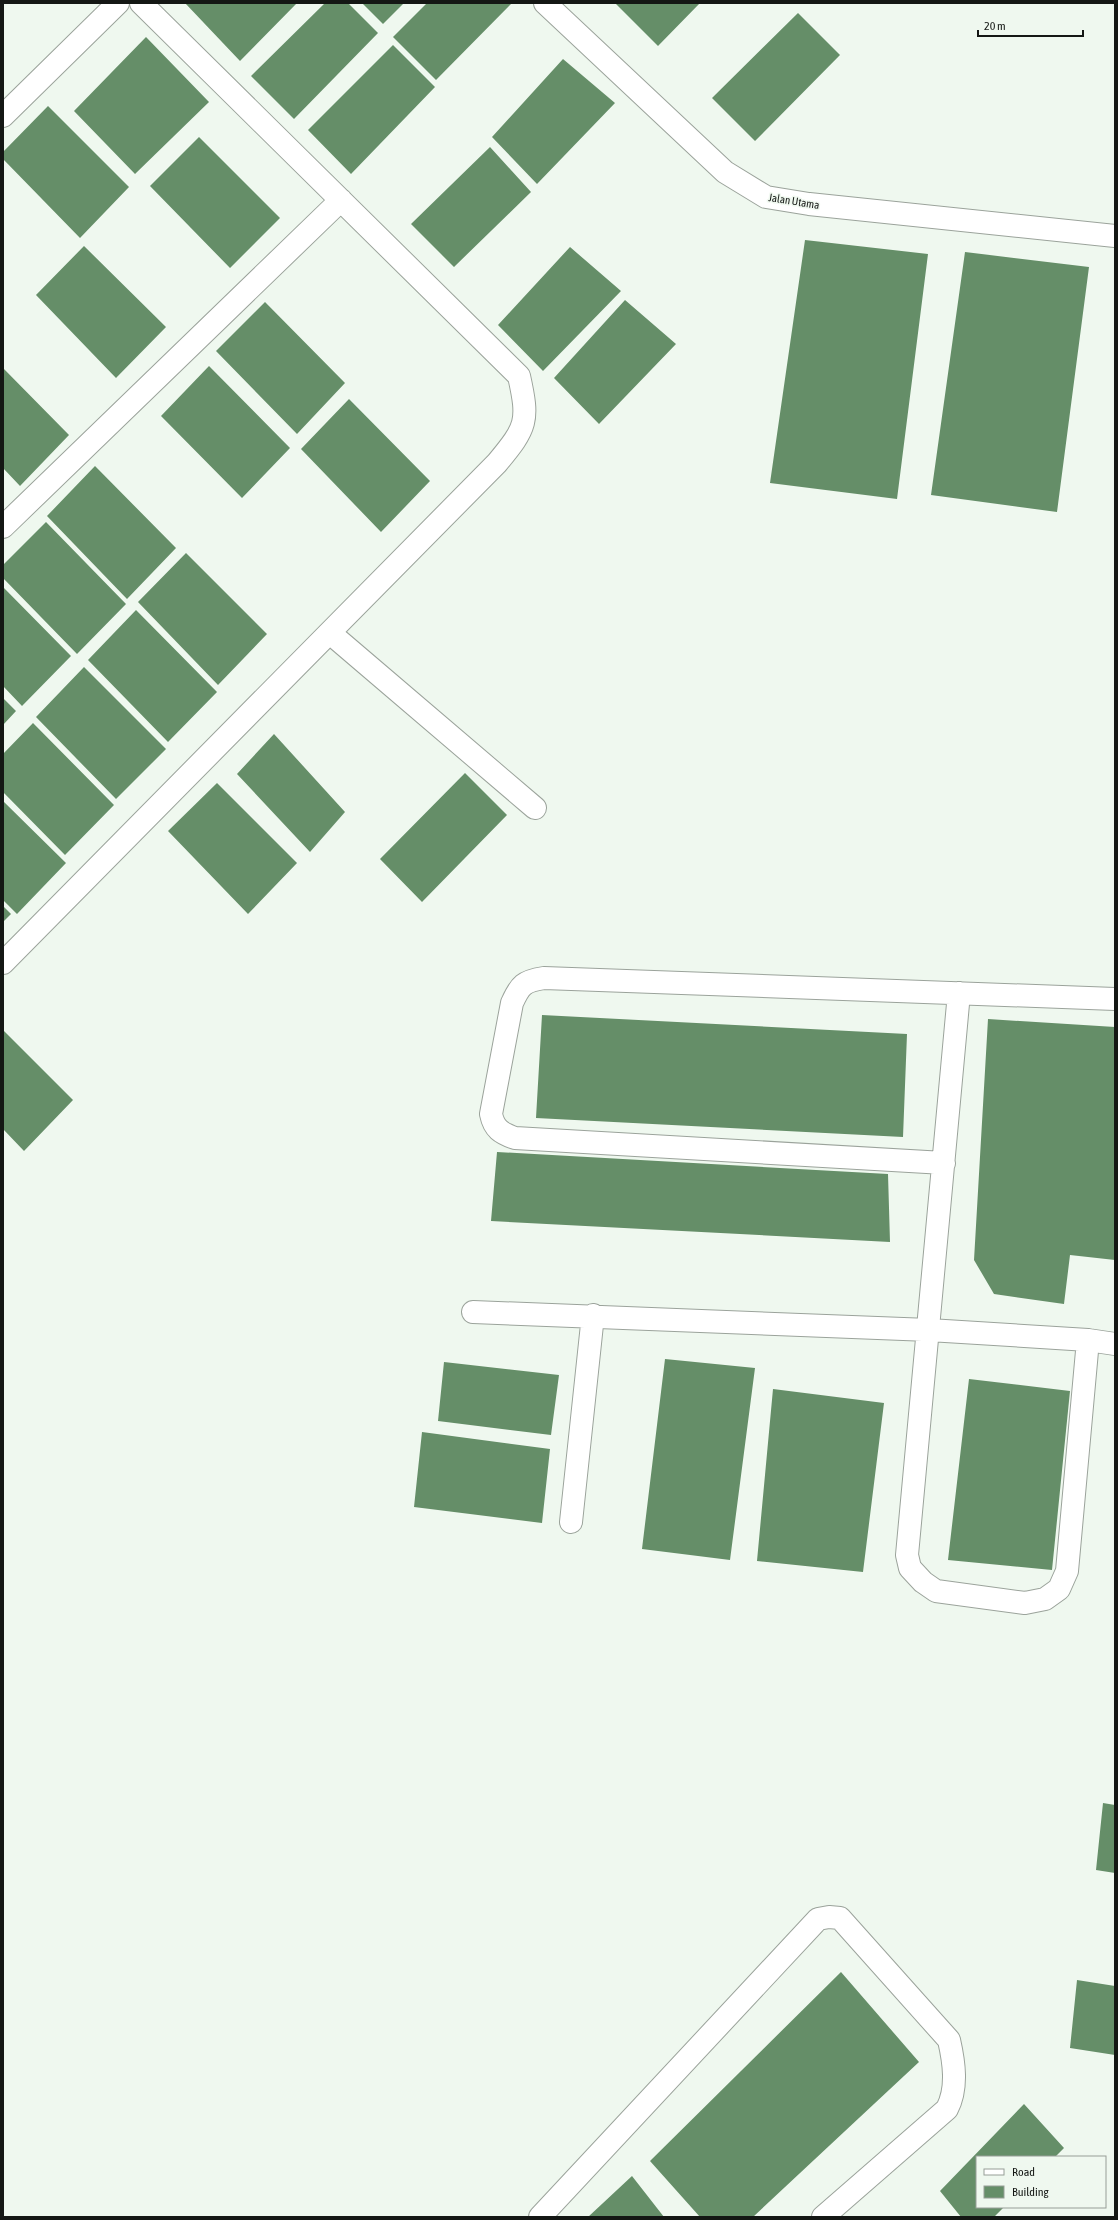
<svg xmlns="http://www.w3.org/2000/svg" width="1118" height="2220" font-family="'Asap Condensed',sans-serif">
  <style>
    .building { fill: #658e68 }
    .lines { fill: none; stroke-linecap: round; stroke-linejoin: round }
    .minor-casing { stroke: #9ba39b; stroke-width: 24 }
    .minor { stroke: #fff; stroke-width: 22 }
    .labels { text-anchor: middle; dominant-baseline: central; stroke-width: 3; stroke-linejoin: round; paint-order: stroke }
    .street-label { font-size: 11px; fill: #141714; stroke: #eff8ef }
  </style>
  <rect width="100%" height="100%" fill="#eff8ef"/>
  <!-- building -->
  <path class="building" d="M 185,3 L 297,3 L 240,61 Z
    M 325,3 L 348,3 L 378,33 L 294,119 L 251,76 Z
    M 362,3 L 404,3 L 383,24 Z
    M 427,3 L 512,3 L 436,80 L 393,37 Z
    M 615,3 L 700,3 L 658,46 Z
    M 798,13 L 840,55 L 755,141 L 712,98 Z
    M 146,37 L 209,102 L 135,174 L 74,111 Z
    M 393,45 L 435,87 L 351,174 L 308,130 Z
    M 563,59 L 615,103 L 537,184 L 492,137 Z
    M 48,106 L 129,187 L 80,238 L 3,159 L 3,152 Z
    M 199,137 L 280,218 L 230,268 L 150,186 Z
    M 490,147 L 531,192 L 454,267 L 411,224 Z
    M 805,240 L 928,254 L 897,499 L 770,483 Z
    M 84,246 L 166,327 L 116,378 L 36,295 Z
    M 570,247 L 621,291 L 543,371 L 498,325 Z
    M 965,252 L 1089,267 L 1057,512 L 931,495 Z
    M 625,300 L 676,344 L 599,424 L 554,378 Z
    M 265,302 L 345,383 L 297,434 L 216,351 Z
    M 209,366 L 290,448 L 242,498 L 161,416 Z
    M 3,368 L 69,435 L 20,486 L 3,468 Z
    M 349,399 L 430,481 L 381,532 L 301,449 Z
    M 95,466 L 176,548 L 127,599 L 47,516 Z
    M 46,522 L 126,604 L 77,654 L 3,578 L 3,565 Z
    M 186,553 L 267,634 L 218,685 L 138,602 Z
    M 3,587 L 71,656 L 22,706 L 3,686 Z
    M 136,610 L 217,692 L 168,742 L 88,660 Z
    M 84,667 L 166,749 L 116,799 L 36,717 Z
    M 3,698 L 16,711 L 3,725 Z
    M 33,723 L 114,805 L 65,855 L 3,792 L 3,754 Z
    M 274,734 L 345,812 L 310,852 L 237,774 Z
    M 465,773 L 507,815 L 422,902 L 380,859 Z
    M 217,783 L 297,863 L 248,914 L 168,831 Z
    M 3,801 L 66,863 L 17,914 L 3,900 Z
    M 3,906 L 11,914 L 3,922 Z
    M 542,1015 L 907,1034 L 903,1137 L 536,1118 Z
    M 988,1019 L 1115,1027 L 1115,1260 L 1070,1255 L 1064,1304 L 994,1294 L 974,1260 Z
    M 3,1030 L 73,1100 L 24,1151 L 3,1129 Z
    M 497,1152 L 888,1174 L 890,1242 L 491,1221 Z
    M 665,1359 L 755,1368 L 730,1560 L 642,1549 Z
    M 444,1362 L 559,1375 L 551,1435 L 438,1421 Z
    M 969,1379 L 1070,1391 L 1052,1570 L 948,1560 Z
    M 773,1389 L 884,1403 L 863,1572 L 757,1561 Z
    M 422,1432 L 550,1449 L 542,1523 L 414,1507 Z
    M 1103,1803 L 1115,1805 L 1115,1873 L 1096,1870 Z
    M 841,1972 L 919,2062 L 753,2217 L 700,2217 L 650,2161 Z
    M 1077,1980 L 1115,1986 L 1115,2055 L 1070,2048 Z
    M 1024,2104 L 1064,2148 L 1055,2157 L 977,2157 L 977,2207 L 1004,2207 L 994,2217 L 961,2217 L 940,2191 Z
    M 632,2176 L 664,2217 L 588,2217 Z"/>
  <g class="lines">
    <!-- minor casing -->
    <g class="minor-casing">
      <path id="minor" d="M 545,3 L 725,172 L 766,197 L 809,204 L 1115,236
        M 3,116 L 118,3
        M 3,527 L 341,200
        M 330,633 L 535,808
        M 3,963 L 497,463 C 527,427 529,421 519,376 L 141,3
        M 959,993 L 907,1555 L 910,1568 L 923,1582 L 936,1591 L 1025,1603 L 1045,1599 L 1059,1589 L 1067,1571 L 1088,1340
        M 944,1163 L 515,1138 C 501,1133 494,1129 491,1114 L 512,1003 C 520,985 524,981 544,978 L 1115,999
        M 473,1312 L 929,1330 L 1088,1340 L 1115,1344
        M 571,1522 L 593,1315
        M 540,2217 L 818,1919 L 829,1917 L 840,1918 L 949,2040 C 954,2062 958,2088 947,2109 L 823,2217"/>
    </g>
    <!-- minor -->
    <use href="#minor" class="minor"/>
  </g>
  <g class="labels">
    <!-- street labels -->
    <g class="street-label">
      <text transform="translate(794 201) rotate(9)">Jalan Utama</text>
    </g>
  </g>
  <!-- border -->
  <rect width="1118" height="2220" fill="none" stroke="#141714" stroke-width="8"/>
  <!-- legend -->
  <rect x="976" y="2156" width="130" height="52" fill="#eff8ef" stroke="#979e97"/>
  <rect x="984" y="2169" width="20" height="6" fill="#ffffff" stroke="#979e97"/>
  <text x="1012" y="2176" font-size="12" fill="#141714">Road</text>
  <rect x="984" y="2186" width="20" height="12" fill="#658e68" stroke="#979e97"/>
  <text x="1012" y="2196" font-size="12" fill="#141714">Building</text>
  <!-- scale -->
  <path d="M978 30v6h105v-6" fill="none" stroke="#141714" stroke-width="2"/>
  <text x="984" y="30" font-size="12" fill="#141714" stroke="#eff8ef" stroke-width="3" paint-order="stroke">20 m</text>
</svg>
